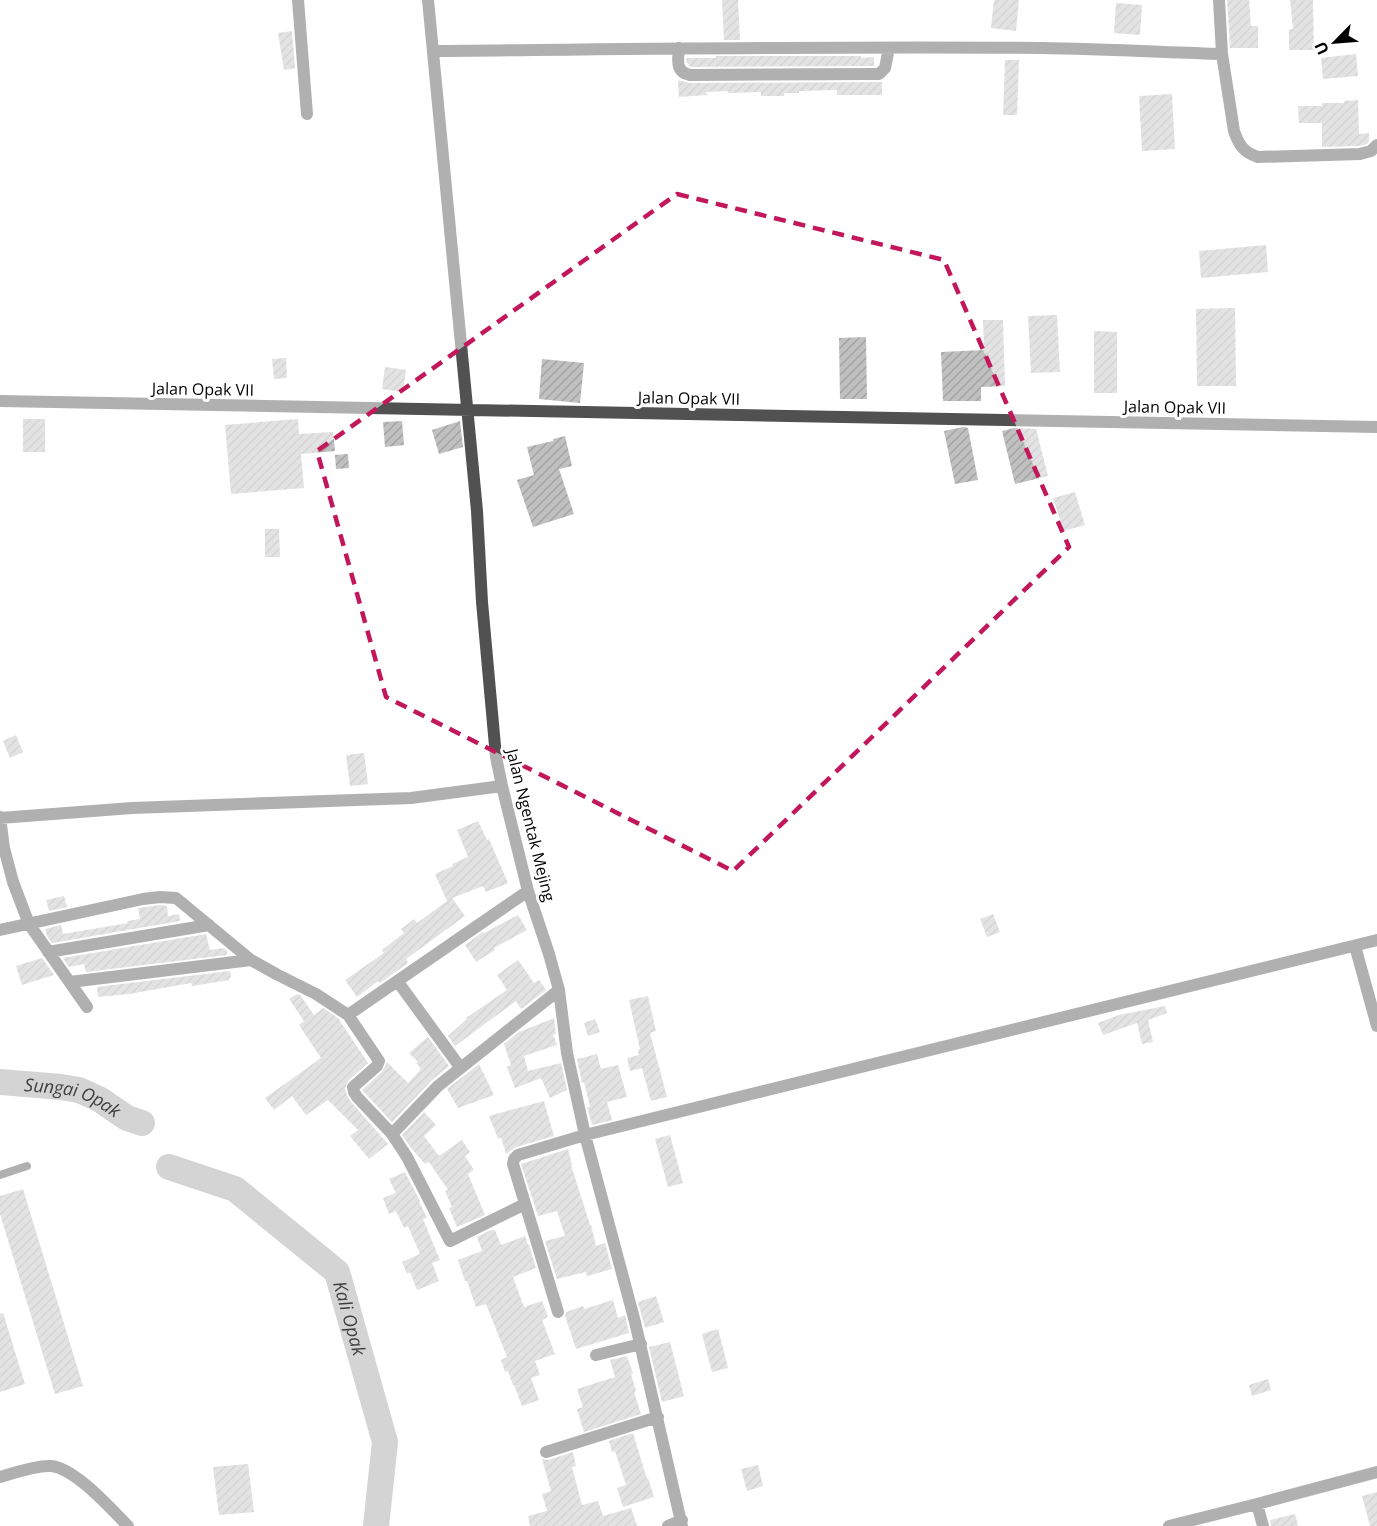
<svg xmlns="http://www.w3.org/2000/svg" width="1377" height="1526" font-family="'Open Sans',sans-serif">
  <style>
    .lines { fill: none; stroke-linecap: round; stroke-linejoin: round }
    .river { stroke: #9f9f9f; stroke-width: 26 }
    .building { fill: url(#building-hatch) }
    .service { stroke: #515151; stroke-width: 8 }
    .minor { stroke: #515151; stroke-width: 12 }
    .marked { fill: none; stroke: #c2185b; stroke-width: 4.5; stroke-dasharray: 12 8; stroke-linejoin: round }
    .labels { text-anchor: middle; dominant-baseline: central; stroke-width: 6; stroke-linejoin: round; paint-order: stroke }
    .street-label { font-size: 16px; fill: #000; stroke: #fff }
    .water-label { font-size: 18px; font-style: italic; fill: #404040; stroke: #fff }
  </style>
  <defs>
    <pattern id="building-hatch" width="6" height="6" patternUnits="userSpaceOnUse" patternTransform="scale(1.5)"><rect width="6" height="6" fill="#c0c0c0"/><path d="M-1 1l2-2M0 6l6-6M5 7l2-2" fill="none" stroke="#a3a3a3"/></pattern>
  </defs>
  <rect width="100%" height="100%" fill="#fff"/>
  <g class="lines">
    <!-- river -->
    <g class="river">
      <path id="s1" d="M 0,1082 L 61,1087 L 79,1090 L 99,1099 L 127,1118 L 142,1123"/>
      <path id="s2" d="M 169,1167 L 235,1189 L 337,1272 L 385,1442 L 376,1526"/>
    </g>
  </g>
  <!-- building -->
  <path class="building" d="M 722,0 L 738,0 L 740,40 L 724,40 Z
    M 994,0 L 1019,0 L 1016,31 L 991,28 Z
    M 1227,0 L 1249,0 L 1251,26 L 1258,26 L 1258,48 L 1230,48 Z
    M 1290,0 L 1313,0 L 1314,50 L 1289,50 L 1289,29 L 1293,29 Z
    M 1116,3 L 1142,5 L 1140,35 L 1114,33 Z
    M 292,31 L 295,68 L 284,70 L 278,33 Z
    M 1356,54 L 1358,76 L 1323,79 L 1321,58 Z
    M 716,56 L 861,56 L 861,58 L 874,57 L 874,66 L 691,67 L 687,63 L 686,58 L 716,58 Z
    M 1005,60 L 1019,60 L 1017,115 L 1003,115 Z
    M 678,80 L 690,83 L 882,82 L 882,95 L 837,95 L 837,90 L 799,91 L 799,93 L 784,93 L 784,96 L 761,96 L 761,92 L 728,93 L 728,91 L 706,92 L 707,95 L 679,97 Z
    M 1172,94 L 1175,149 L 1142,151 L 1139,96 Z
    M 1358,100 L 1359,134 L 1369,133 L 1369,141 L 1367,144 L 1359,146 L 1322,147 L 1322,123 L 1299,123 L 1298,106 L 1322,106 L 1322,103 L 1344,103 L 1344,101 Z
    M 1266,245 L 1268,272 L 1201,278 L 1199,251 Z
    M 1235,308 L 1236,386 L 1197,386 L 1196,309 Z
    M 1057,315 L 1060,372 L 1031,373 L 1028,316 Z
    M 983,320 L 1003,320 L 1005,386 L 981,387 L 981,401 L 943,401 L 941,352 L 984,350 Z
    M 1094,331 L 1117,332 L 1117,393 L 1094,393 Z
    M 866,337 L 867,399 L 840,399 L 839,338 Z
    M 286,358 L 287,378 L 274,379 L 272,359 Z
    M 542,359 L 584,363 L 580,403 L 539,399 Z
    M 385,367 L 406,370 L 403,392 L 382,389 Z
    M 23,419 L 45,419 L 45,452 L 23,452 Z
    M 298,419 L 299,434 L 333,432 L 335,451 L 301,454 L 304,488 L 231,494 L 225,425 Z
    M 402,421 L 404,445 L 385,447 L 383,422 Z
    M 460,421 L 463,447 L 439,454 L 432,430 Z
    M 963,427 L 968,428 L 978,480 L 955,484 L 944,431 Z
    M 1014,428 L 1036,429 L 1048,476 L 1015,484 L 1002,431 Z
    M 565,436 L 572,466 L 559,469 L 574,514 L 533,527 L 517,480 L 534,475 L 527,447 L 553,441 L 553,439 Z
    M 348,454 L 349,468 L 336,469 L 335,455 Z
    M 1075,492 L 1085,525 L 1064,531 L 1053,498 Z
    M 265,529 L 279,529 L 280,557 L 265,557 Z
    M 16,735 L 23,752 L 10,758 L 3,741 Z
    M 364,753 L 368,784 L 350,786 L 346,755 Z
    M 478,821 L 487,840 L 489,839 L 508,883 L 486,892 L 483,886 L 452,898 L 465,916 L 406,959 L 408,963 L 380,983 L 378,981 L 357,997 L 345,980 L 384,953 L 382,950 L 404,933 L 401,929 L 414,919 L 417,923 L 447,901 L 435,874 L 453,866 L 452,864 L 468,857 L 457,830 Z
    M 64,896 L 67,907 L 49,911 L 46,900 Z
    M 160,905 L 167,906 L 168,916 L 179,914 L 180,921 L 52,943 L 47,936 L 45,929 L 61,925 L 63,934 L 128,923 L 127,921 L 140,919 L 138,908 Z
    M 993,914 L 1000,932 L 987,937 L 980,919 Z
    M 518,915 L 527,930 L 494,948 L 495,950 L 476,962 L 465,945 L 483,932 L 484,933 Z
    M 206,934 L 210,950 L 223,948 L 227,951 L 227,955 L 86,972 L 84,964 L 69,967 L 63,958 Z
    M 42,958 L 54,975 L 22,985 L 16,966 Z
    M 518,960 L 534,983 L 539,980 L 546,990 L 521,1009 L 516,1001 L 455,1046 L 448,1036 L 467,1019 L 466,1018 L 507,990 L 497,975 Z
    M 230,971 L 231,978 L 229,978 L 229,980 L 192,986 L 191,983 L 129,994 L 98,997 L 97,987 Z
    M 297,994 L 301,996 L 314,1015 L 323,1008 L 338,1018 L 368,1063 L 348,1081 L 345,1088 L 347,1096 L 351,1102 L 388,1144 L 369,1159 L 350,1136 L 358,1130 L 328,1100 L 306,1115 L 292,1096 L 274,1110 L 265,1098 L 321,1058 L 299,1025 L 304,1021 L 289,999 Z
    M 648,996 L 656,1031 L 650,1033 L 667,1097 L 651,1101 L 642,1068 L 630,1071 L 627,1058 L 639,1055 L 638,1050 L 640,1049 L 629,1000 Z
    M 1165,1006 L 1167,1013 L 1148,1020 L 1153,1042 L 1142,1044 L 1137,1023 L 1103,1035 L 1098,1023 L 1119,1015 Z
    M 554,1018 L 556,1034 L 553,1035 L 557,1045 L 524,1056 L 528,1071 L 561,1063 L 567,1090 L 550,1098 L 541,1078 L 515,1088 L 507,1067 L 511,1065 L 504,1044 L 519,1032 Z
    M 595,1019 L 600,1032 L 588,1036 L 584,1023 Z
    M 428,1037 L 449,1066 L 432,1080 L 392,1122 L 362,1090 L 382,1072 L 387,1062 L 408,1083 L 421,1069 L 416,1063 L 418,1062 L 409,1053 Z
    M 597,1054 L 601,1069 L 618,1065 L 627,1097 L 607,1102 L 612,1120 L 592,1125 L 587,1107 L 590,1107 L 584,1082 L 582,1083 L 577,1059 Z
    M 479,1064 L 494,1095 L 458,1108 L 447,1089 Z
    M 544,1101 L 554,1136 L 516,1147 L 506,1154 L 501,1137 L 498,1139 L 489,1116 Z
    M 424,1112 L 436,1125 L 424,1136 L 439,1156 L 462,1140 L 470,1152 L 465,1156 L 474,1170 L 468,1174 L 485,1215 L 457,1227 L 449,1208 L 452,1207 L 445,1191 L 448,1190 L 429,1162 L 425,1164 L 412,1149 L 402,1135 Z
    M 670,1135 L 683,1183 L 668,1187 L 655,1139 Z
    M 568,1149 L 572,1165 L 571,1165 L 590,1225 L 591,1225 L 596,1246 L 605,1243 L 612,1269 L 587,1276 L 586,1272 L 557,1279 L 545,1241 L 565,1236 L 557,1211 L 538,1216 L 521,1164 Z
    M 405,1172 L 420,1201 L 419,1201 L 427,1218 L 423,1219 L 440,1260 L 432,1263 L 439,1281 L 417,1290 L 410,1272 L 407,1274 L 402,1262 L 420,1254 L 408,1226 L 404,1228 L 396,1211 L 389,1214 L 383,1198 L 396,1193 L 389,1179 Z
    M 23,1189 L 83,1386 L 55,1394 L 0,1214 L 0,1196 Z
    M 491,1230 L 495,1230 L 501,1245 L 525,1236 L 528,1245 L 529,1245 L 536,1268 L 513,1277 L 524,1307 L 542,1301 L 548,1317 L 542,1320 L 555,1354 L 535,1361 L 540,1375 L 531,1378 L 539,1400 L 522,1406 L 514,1385 L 513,1385 L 508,1371 L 505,1372 L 501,1360 L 507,1357 L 486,1304 L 476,1307 L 467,1281 L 465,1281 L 458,1260 L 482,1251 L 477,1237 Z
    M 656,1296 L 664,1322 L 645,1328 L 638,1302 Z
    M 613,1300 L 618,1318 L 625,1315 L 629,1333 L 576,1349 L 565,1316 L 566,1312 L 583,1306 L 584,1309 Z
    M 3,1313 L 25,1384 L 0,1392 L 0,1314 Z
    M 718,1329 L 728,1368 L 712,1372 L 702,1334 Z
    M 670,1342 L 684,1396 L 662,1402 L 649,1347 Z
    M 627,1356 L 633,1373 L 631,1374 L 636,1391 L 634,1392 L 641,1414 L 584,1432 L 577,1409 L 583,1407 L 577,1389 L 615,1377 L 610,1360 Z
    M 1268,1379 L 1271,1390 L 1252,1396 L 1249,1385 Z
    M 633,1433 L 647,1479 L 648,1478 L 654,1497 L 623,1507 L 617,1488 L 626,1485 L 615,1451 L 612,1452 L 609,1441 Z
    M 573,1452 L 576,1466 L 572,1467 L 582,1505 L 598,1501 L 603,1516 L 631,1508 L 637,1526 L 530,1526 L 528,1516 L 547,1511 L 542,1494 L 551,1491 L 542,1459 L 548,1460 Z
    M 248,1464 L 254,1512 L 219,1515 L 213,1467 Z
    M 758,1465 L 763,1486 L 747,1491 L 741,1469 Z
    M 1377,1492 L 1377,1526 L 1370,1526 L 1362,1496 Z
    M 1295,1514 L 1298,1526 L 1271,1526 L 1270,1520 Z"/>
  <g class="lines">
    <!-- service -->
    <path class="service" d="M 0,1175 L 27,1166"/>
    <!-- minor -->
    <path class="minor" d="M 298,0 L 307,114
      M 428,0 L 477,511 L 482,602 L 496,757 L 502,786 L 528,891 L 549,954 L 559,990 L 567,1053 L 585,1135 L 635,1322 L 682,1526
      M 679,48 C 678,60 675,72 690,75 L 874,74 L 879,74 L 885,68 L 889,48
      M 434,51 C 636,49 838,46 1041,48 C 1101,49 1161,52 1222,54 L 1219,0
      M 1222,54 L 1234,131 C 1239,145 1243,152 1258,157 L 1360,154 L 1371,151 L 1377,145
      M 0,401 L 1377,427
      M 0,817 L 4,848 L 13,882 L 29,924 L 87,1007
      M 0,818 L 132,808 L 411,798 L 502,786
      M 0,930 L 143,899 L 160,897 L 176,898 L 251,960 L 278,975 L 316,994 L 348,1015 L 379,1061 L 377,1066 L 353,1087 L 354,1092 L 357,1097 L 392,1134
      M 1355,946 L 1377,1026
      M 48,952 L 209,925
      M 70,982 L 251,960
      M 398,982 L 460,1067
      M 348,1015 L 528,891
      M 525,1204 L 450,1241 L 407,1157 L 392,1134 L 438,1086 L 559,990
      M 558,1312 L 513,1164 L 514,1159 L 518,1155 L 585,1135 L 1377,940
      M 596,1355 L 641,1344
      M 546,1452 L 658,1417
      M 0,1477 C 14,1473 36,1465 51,1466 C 75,1468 111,1509 128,1526
      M 1257,1504 L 1263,1526
      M 668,1526 L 682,1520
      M 1169,1526 L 1257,1504 L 1377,1472"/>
  </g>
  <!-- marked area -->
  <path d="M0 0H1377V1526H0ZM 677,194 L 944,260 L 1069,547 L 733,871 L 386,697 L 317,451 Z" fill="#fff" fill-opacity=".55" fill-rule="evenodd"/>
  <path class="marked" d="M 677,194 L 944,260 L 1069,547 L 733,871 L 386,697 L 317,451 Z"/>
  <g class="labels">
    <!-- street labels -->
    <g class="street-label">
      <text transform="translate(203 389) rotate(1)">Jalan Opak VII</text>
      <text transform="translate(689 398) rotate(1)">Jalan Opak VII</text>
      <text transform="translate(1175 407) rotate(1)">Jalan Opak VII</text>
      <text transform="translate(531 825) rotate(76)">Jalan Ngentak Mejing</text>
    </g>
    <!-- water labels -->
    <g class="water-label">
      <text stroke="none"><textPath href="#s1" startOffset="75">Sungai Opak</textPath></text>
      <text stroke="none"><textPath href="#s2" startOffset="249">Kali Opak</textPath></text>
    </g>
  </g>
  <!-- north arrow -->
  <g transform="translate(1335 42) rotate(245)" stroke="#ffffff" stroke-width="4.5" paint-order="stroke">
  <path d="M0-4.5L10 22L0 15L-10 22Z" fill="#000000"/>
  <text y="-9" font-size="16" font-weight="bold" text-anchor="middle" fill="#000000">U</text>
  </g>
</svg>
